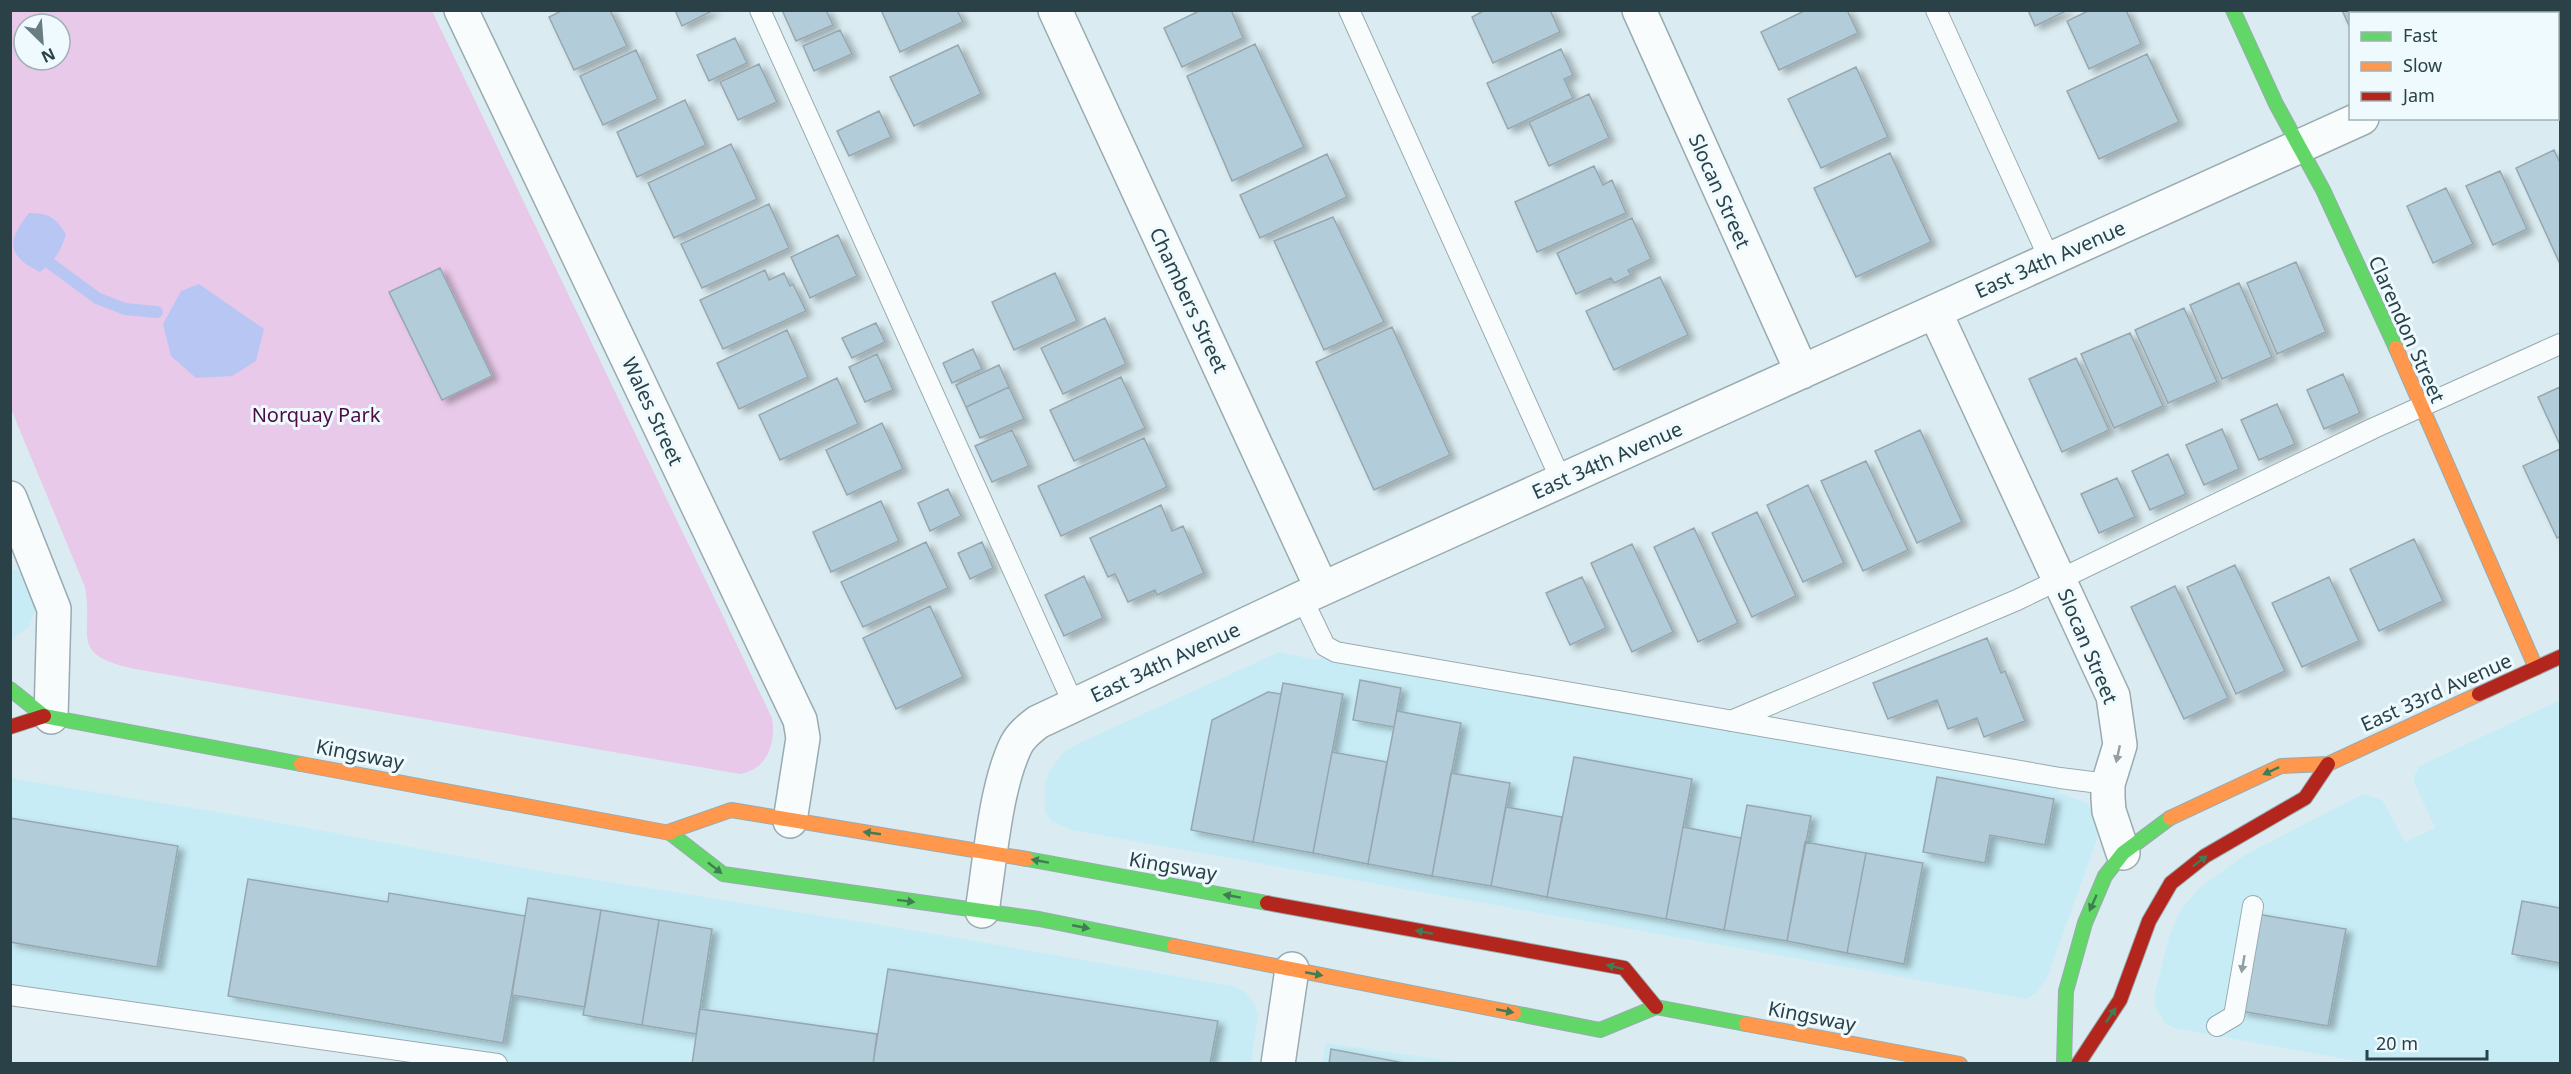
<svg xmlns="http://www.w3.org/2000/svg" width="2571" height="1074" font-family="'Noto Sans',sans-serif">
  <style>
    .built { fill: #c7ecf6 }
    .green { fill: #e8c9e9; fill-rule: evenodd }
    .water { fill: #b8c6f4 }
    .lines { fill: none; stroke-linecap: round; stroke-linejoin: round }
    .stream { stroke: #b8c6f4; stroke-width: 12 }
    .building { fill: #b2ccd9; stroke: #97a7af; stroke-width: 1.5; filter: url(#shadow) }
    .lane-casing { stroke: #99abb0; stroke-width: 22 }
    .street-casing { stroke: #99abb0; stroke-width: 36 }
    .fast-casing { stroke: #99abb0; stroke-width: 16 }
    .slow-casing { stroke: #99abb0; stroke-width: 16 }
    .jam-casing { stroke: #99abb0; stroke-width: 16 }
    .lane { stroke: #f9fcfd; stroke-width: 20 }
    .street { stroke: #f9fcfd; stroke-width: 33 }
    .fast { stroke: #63d668; stroke-width: 14 }
    .slow { stroke: #ff974d; stroke-width: 14 }
    .jam { stroke: #b3261e; stroke-width: 14 }
    .oneway { fill: #919ea2 }
    .oneway2 { fill: #407d54 }
    .labels { text-anchor: middle; dominant-baseline: central; stroke-width: 6; stroke-linejoin: round; paint-order: stroke }
    .street-label { font-size: 20px; fill: #294147; stroke: #effafe }
    .park-label { font-size: 20px; fill: #4f0c44; stroke: #effafe }
  </style>
  <defs>
    <filter id="shadow"><feDropShadow dx="6" dy="4" stdDeviation="3" flood-color="#0004"/></filter>
  </defs>
  <rect width="100%" height="100%" fill="#daecf1"/>
  <!-- built -->
  <path class="built" d="M 10,568 L 23,572 L 34,598 L 35,610 L 28,628 L 11,639 Z
    M 1279,652 L 1317,660 L 1336,652 L 2060,778 L 2059,793 L 2085,802 L 2093,810 L 2098,827 L 2097,839 L 2047,978 L 2035,994 L 2026,999 L 1071,830 L 1051,821 L 1045,812 L 1045,784 L 1049,771 L 1064,752 L 1075,745 Z
    M 2560,700 L 2560,1063 L 2366,1063 L 2174,1028 L 2165,1023 L 2155,1007 L 2155,993 L 2169,937 L 2180,911 L 2199,888 L 2245,855 L 2363,794 L 2382,800 L 2405,842 L 2435,828 L 2414,782 L 2414,776 L 2420,766 Z
    M 10,778 L 259,819 L 535,870 L 917,931 L 1233,986 L 1245,992 L 1254,1003 L 1258,1015 L 1251,1063 L 497,1064 L 11,995 Z
    M 1326,1043 L 1465,1063 L 1322,1064 Z"/>
  <!-- green -->
  <path class="green" d="M 10,11 L 432,11 L 772,718 C 776,743 768,769 740,774 L 135,669 C 67,654 94,637 85,587 L 11,409 ZM 24,24 L 60,24 L 60,60 L 24,60 Z"/>
  <!-- water -->
  <path class="water" d="M 29,213 C 49,213 55,217 66,234 C 61,251 55,261 40,272 C 7,256 6,241 29,213 Z
    M 199,284 L 264,329 L 256,361 L 232,376 L 196,378 L 171,356 L 163,324 L 181,291 Z"/>
  <g class="lines">
    <!-- stream -->
    <path class="stream" d="M 51,264 L 97,298 L 125,309 L 157,312"/>
  </g>
  <!-- building -->
  <path class="building" d="M 563,10 L 610,10 L 627,46 L 574,70 L 549,17 Z
    M 675,10 L 714,10 L 682,26 Z
    M 782,10 L 826,10 L 833,25 L 796,41 Z
    M 881,10 L 957,10 L 963,22 L 900,52 Z
    M 1201,10 L 1231,10 L 1243,38 L 1182,67 L 1164,28 Z
    M 1485,10 L 1550,10 L 1560,32 L 1493,63 L 1472,17 Z
    M 1806,10 L 1847,10 L 1858,33 L 1779,70 L 1761,32 Z
    M 2028,10 L 2068,10 L 2035,26 Z
    M 2090,10 L 2126,10 L 2141,44 L 2089,69 L 2067,21 Z
    M 2342,10 L 2401,10 L 2403,13 L 2350,14 L 2350,28 Z
    M 840,30 L 852,54 L 814,71 L 803,46 Z
    M 735,38 L 747,63 L 709,81 L 697,55 Z
    M 1255,44 L 1304,147 L 1232,181 L 1187,76 Z
    M 958,45 L 981,94 L 914,126 L 890,77 Z
    M 1561,49 L 1573,75 L 1564,79 L 1573,98 L 1508,129 L 1487,83 Z
    M 636,50 L 658,99 L 603,125 L 580,76 Z
    M 2147,54 L 2179,122 L 2099,159 L 2067,91 Z
    M 759,64 L 777,102 L 738,120 L 720,82 Z
    M 1856,67 L 1888,137 L 1821,168 L 1788,99 Z
    M 1589,94 L 1609,138 L 1549,166 L 1529,122 Z
    M 685,100 L 706,145 L 637,177 L 617,132 Z
    M 879,111 L 891,137 L 849,156 L 837,131 Z
    M 731,144 L 757,199 L 674,238 L 648,183 Z
    M 2554,150 L 2560,163 L 2560,264 L 2516,168 Z
    M 1890,153 L 1931,242 L 1856,277 L 1814,188 Z
    M 1327,154 L 1347,197 L 1260,238 L 1240,195 Z
    M 1594,166 L 1603,185 L 1612,180 L 1626,213 L 1537,252 L 1515,202 Z
    M 2500,171 L 2527,229 L 2493,245 L 2466,186 Z
    M 2446,188 L 2473,244 L 2433,263 L 2407,206 Z
    M 769,204 L 789,248 L 702,288 L 681,244 Z
    M 1333,217 L 1384,322 L 1324,350 L 1274,241 Z
    M 1632,218 L 1651,259 L 1628,270 L 1631,275 L 1614,283 L 1611,278 L 1576,294 L 1557,253 Z
    M 838,235 L 857,276 L 810,298 L 791,257 Z
    M 2296,262 L 2326,332 L 2277,354 L 2247,283 Z
    M 440,268 L 492,376 L 442,400 L 389,292 Z
    M 765,270 L 769,280 L 784,273 L 790,286 L 793,284 L 806,311 L 723,349 L 700,300 Z
    M 1055,273 L 1077,321 L 1014,350 L 992,302 Z
    M 1660,277 L 1688,335 L 1614,370 L 1586,311 Z
    M 2239,283 L 2272,357 L 2222,379 L 2190,305 Z
    M 2184,308 L 2217,382 L 2168,403 L 2135,330 Z
    M 1105,318 L 1126,364 L 1063,394 L 1041,348 Z
    M 876,323 L 885,342 L 852,358 L 842,338 Z
    M 1392,327 L 1450,455 L 1374,490 L 1316,362 Z
    M 787,330 L 808,377 L 739,409 L 717,363 Z
    M 2130,333 L 2163,406 L 2114,428 L 2081,354 Z
    M 973,349 L 982,369 L 952,383 L 943,363 Z
    M 877,354 L 893,390 L 865,402 L 849,367 Z
    M 2076,358 L 2109,430 L 2062,452 L 2029,379 Z
    M 999,365 L 1009,387 L 966,407 L 956,385 Z
    M 2343,374 L 2360,413 L 2324,429 L 2307,390 Z
    M 1121,377 L 1145,428 L 1074,461 L 1050,410 Z
    M 837,378 L 858,424 L 780,460 L 759,415 Z
    M 1009,387 L 1024,419 L 980,438 L 966,407 Z
    M 2560,387 L 2560,445 L 2538,397 Z
    M 2277,404 L 2295,444 L 2259,460 L 2241,420 Z
    M 882,423 L 903,469 L 847,495 L 826,450 Z
    M 2222,429 L 2239,469 L 2204,485 L 2186,445 Z
    M 1012,430 L 1029,466 L 992,482 L 975,446 Z
    M 1920,430 L 1962,522 L 1917,543 L 1875,451 Z
    M 1144,438 L 1167,487 L 1061,536 L 1038,486 Z
    M 2560,449 L 2560,536 L 2557,538 L 2523,466 Z
    M 2168,454 L 2186,494 L 2150,510 L 2132,471 Z
    M 1866,461 L 1908,550 L 1863,571 L 1821,481 Z
    M 2117,478 L 2135,517 L 2099,533 L 2081,494 Z
    M 1808,485 L 1844,563 L 1803,582 L 1767,505 Z
    M 948,489 L 961,516 L 930,531 L 918,503 Z
    M 881,501 L 899,541 L 831,572 L 813,532 Z
    M 1161,505 L 1172,531 L 1183,526 L 1204,573 L 1157,595 L 1155,590 L 1128,602 L 1115,574 L 1108,577 L 1090,538 Z
    M 1757,512 L 1796,596 L 1752,617 L 1712,533 Z
    M 1694,528 L 1738,623 L 1698,642 L 1654,547 Z
    M 2414,539 L 2443,601 L 2379,631 L 2350,569 Z
    M 926,542 L 948,588 L 863,627 L 841,582 Z
    M 982,542 L 993,568 L 970,579 L 958,553 Z
    M 1632,544 L 1673,632 L 1632,652 L 1591,563 Z
    M 2235,565 L 2285,671 L 2236,694 L 2187,587 Z
    M 1084,576 L 1103,618 L 1064,636 L 1045,595 Z
    M 1582,577 L 1606,628 L 1570,645 L 1546,593 Z
    M 2329,577 L 2359,641 L 2302,667 L 2272,603 Z
    M 2175,586 L 2228,698 L 2184,719 L 2131,607 Z
    M 930,606 L 963,677 L 896,709 L 863,638 Z
    M 1987,638 L 2001,673 L 2005,671 L 2025,721 L 1984,737 L 1977,718 L 1948,729 L 1937,700 L 1888,719 L 1873,683 Z
    M 1360,680 L 1401,688 L 1394,727 L 1353,720 Z
    M 1283,683 L 1343,694 L 1313,853 L 1253,842 Z
    M 1268,692 L 1281,694 L 1253,842 L 1191,830 L 1212,720 Z
    M 1397,711 L 1461,723 L 1432,876 L 1368,864 Z
    M 1332,752 L 1387,762 L 1368,864 L 1313,853 Z
    M 1574,757 L 1692,779 L 1666,919 L 1547,897 Z
    M 1451,773 L 1510,783 L 1491,886 L 1432,876 Z
    M 1937,777 L 2054,799 L 2045,845 L 1990,835 L 1985,863 L 1923,852 Z
    M 1747,805 L 1811,816 L 1787,941 L 1724,930 Z
    M 1506,807 L 1562,817 L 1547,897 L 1491,886 Z
    M 10,818 L 178,846 L 157,967 L 10,942 Z
    M 1683,827 L 1741,838 L 1724,930 L 1666,919 Z
    M 1805,842 L 1866,853 L 1847,953 L 1787,941 Z
    M 1866,853 L 1923,863 L 1904,964 L 1847,953 Z
    M 248,879 L 388,902 L 389,893 L 525,916 L 503,1043 L 228,996 Z
    M 528,898 L 601,910 L 585,1007 L 512,995 Z
    M 2522,901 L 2560,908 L 2560,963 L 2512,954 Z
    M 601,910 L 659,920 L 642,1025 L 583,1015 Z
    M 2257,914 L 2346,929 L 2328,1026 L 2240,1011 Z
    M 659,920 L 712,929 L 696,1034 L 642,1025 Z
    M 888,969 L 1218,1021 L 1210,1064 L 873,1064 Z
    M 700,1009 L 877,1034 L 873,1064 L 692,1064 Z
    M 1331,1049 L 1409,1064 L 1329,1064 Z"/>
  <g class="lines">
    <!-- lane casing -->
    <g class="lane-casing">
      <path id="lane" d="M 760,10 L 1074,705
        M 1349,10 L 1561,480
        M 1936,10 L 2050,260
        M 2496,10 L 2497,14
        M 1302,598 L 1325,646 L 1336,652 L 2060,778 L 2108,784
        M 1731,721 L 2017,600 L 2374,428 L 2560,344
        M 10,995 L 497,1064
        M 2217,1026 L 2234,1016 L 2253,906"/>
    </g>
    <!-- street casing -->
    <g class="street-casing">
      <path id="street" d="M 461,10 L 800,720 L 803,738 L 790,821
        M 1055,10 L 1322,589
        M 1639,10 L 1802,372
        M 2558,30 L 2560,29
        M 1935,312 L 2113,696 L 2120,745 L 2108,784 L 2108,798 L 2109,811 L 2123,853
        M 10,498 L 54,609 L 51,717
        M 982,911 C 990,862 995,788 1016,745 C 1021,735 1030,728 1038,722 L 1302,598 L 2362,118
        M 1278,1064 L 1292,969"/>
    </g>
    <!-- fast casing -->
    <g class="fast-casing">
      <path id="fast" d="M 2233,10 L 2276,104 L 2323,190 L 2396,348
        M 10,689 L 44,716 L 301,764
        M 670,833 L 723,874 L 1039,919 L 1174,946
        M 1027,859 L 1267,903
        M 1514,1013 L 1600,1030 L 1656,1007 L 1746,1024
        M 2064,1064 L 2066,991 L 2085,923 L 2105,876 L 2123,853 L 2170,818"/>
    </g>
    <!-- slow casing -->
    <g class="slow-casing">
      <path id="slow" d="M 2396,348 L 2536,668
        M 301,764 L 670,833
        M 2170,818 L 2281,766 L 2328,764 L 2479,694
        M 668,832 L 731,810 L 1027,859
        M 1174,946 L 1514,1013
        M 1746,1024 L 1960,1064"/>
    </g>
    <!-- jam casing -->
    <g class="jam-casing">
      <path id="jam" d="M 2479,694 L 2560,657
        M 10,727 L 44,716
        M 1267,903 L 1624,968 L 1656,1007
        M 2078,1064 L 2120,1000 L 2149,921 L 2171,883 L 2205,856 L 2305,798 L 2328,764"/>
    </g>
    <!-- lane -->
    <use href="#lane" class="lane"/>
    <!-- street -->
    <use href="#street" class="street"/>
    <!-- fast -->
    <use href="#fast" class="fast"/>
    <!-- slow -->
    <use href="#slow" class="slow"/>
    <!-- jam -->
    <use href="#jam" class="jam"/>
  </g>
  <!-- one-way arrows -->
  <defs><path id="oneway-solid" d="M-6-.8H1V-3.2L6.5 0L1 3.2V.8H-6Z" transform="scale(1.5)"/></defs>
  <g class="oneway">
    <use href="#oneway-solid" transform="translate(2118 754) rotate(102)"/>
    <use href="#oneway-solid" transform="translate(2243 964) rotate(100)"/>
  </g>
  <g class="oneway2">
    <use href="#oneway-solid" transform="translate(2271 771) rotate(155)"/>
    <use href="#oneway-solid" transform="translate(872 833) rotate(-172)"/>
    <use href="#oneway-solid" transform="translate(1040 861) rotate(-170)"/>
    <use href="#oneway-solid" transform="translate(2200 861) rotate(-37)"/>
    <use href="#oneway-solid" transform="translate(715 868) rotate(38)"/>
    <use href="#oneway-solid" transform="translate(1232 896) rotate(-170)"/>
    <use href="#oneway-solid" transform="translate(906 901) rotate(7)"/>
    <use href="#oneway-solid" transform="translate(2093 903) rotate(114)"/>
    <use href="#oneway-solid" transform="translate(1081 927) rotate(11)"/>
    <use href="#oneway-solid" transform="translate(1424 932) rotate(-170)"/>
    <use href="#oneway-solid" transform="translate(1615 967) rotate(-166)"/>
    <use href="#oneway-solid" transform="translate(1314 974) rotate(11)"/>
    <use href="#oneway-solid" transform="translate(1505 1011) rotate(11)"/>
    <use href="#oneway-solid" transform="translate(2111 1015) rotate(-56)"/>
  </g>
  <g class="labels">
    <!-- street labels -->
    <g class="street-label">
      <text transform="translate(1720 191) rotate(66)">Slocan Street</text>
      <text transform="translate(2050 259) rotate(-24)">East 34th Avenue</text>
      <text transform="translate(1189 300) rotate(65)">Chambers Street</text>
      <text transform="translate(2407 329) rotate(66)">Clarendon Street</text>
      <text transform="translate(653 411) rotate(65)">Wales Street</text>
      <text transform="translate(1607 460) rotate(-24)">East 34th Avenue</text>
      <text transform="translate(2088 646) rotate(67)">Slocan Street</text>
      <text transform="translate(1165 662) rotate(-25)">East 34th Avenue</text>
      <text transform="translate(2436 692) rotate(-24)">East 33rd Avenue</text>
      <text transform="translate(360 754) rotate(11)">Kingsway</text>
      <text transform="translate(1173 866) rotate(10)">Kingsway</text>
      <text transform="translate(1812 1016) rotate(11)">Kingsway</text>
    </g>
    <!-- park labels -->
    <g class="park-label">
      <text x="316" y="414">Norquay Park</text>
    </g>
  </g>
  <!-- border -->
  <rect width="2571" height="1074" fill="none" stroke="#294147" stroke-width="24"/>
  <!-- legend -->
  <rect x="2349" y="12" width="210" height="108" fill="#effafe" stroke="#a0b0b5" stroke-width="1.5"/>
  <rect x="2361" y="32" width="30" height="9" fill="#63d668" stroke="#a0b0b5" stroke-width="1.5"/>
  <text x="2403" y="42" font-size="18" fill="#294147">Fast</text>
  <rect x="2361" y="62" width="30" height="9" fill="#ff974d" stroke="#a0b0b5" stroke-width="1.5"/>
  <text x="2403" y="72" font-size="18" fill="#294147">Slow</text>
  <rect x="2361" y="92" width="30" height="9" fill="#b3261e" stroke="#a0b0b5" stroke-width="1.5"/>
  <text x="2403" y="102" font-size="18" fill="#294147">Jam</text>
  <!-- north arrow -->
  <g transform="translate(42 42) rotate(155)"><circle r="28" fill="#effafe" stroke="#a0b0b5" stroke-width="1.5"/>
  <path d="M0-4.5L10 22L0 15L-10 22Z" fill="#677d82"/>
  <text y="-9" font-size="16" font-weight="bold" text-anchor="middle" fill="#294147">N</text>
  </g>
  <!-- scale -->
  <path d="M2367 1050v9h120v-9" fill="none" stroke="#294147" stroke-width="3"/>
  <text x="2376" y="1050" font-size="18" fill="#294147" stroke="#effafe" stroke-width="4.5" paint-order="stroke">20 m</text>
</svg>
